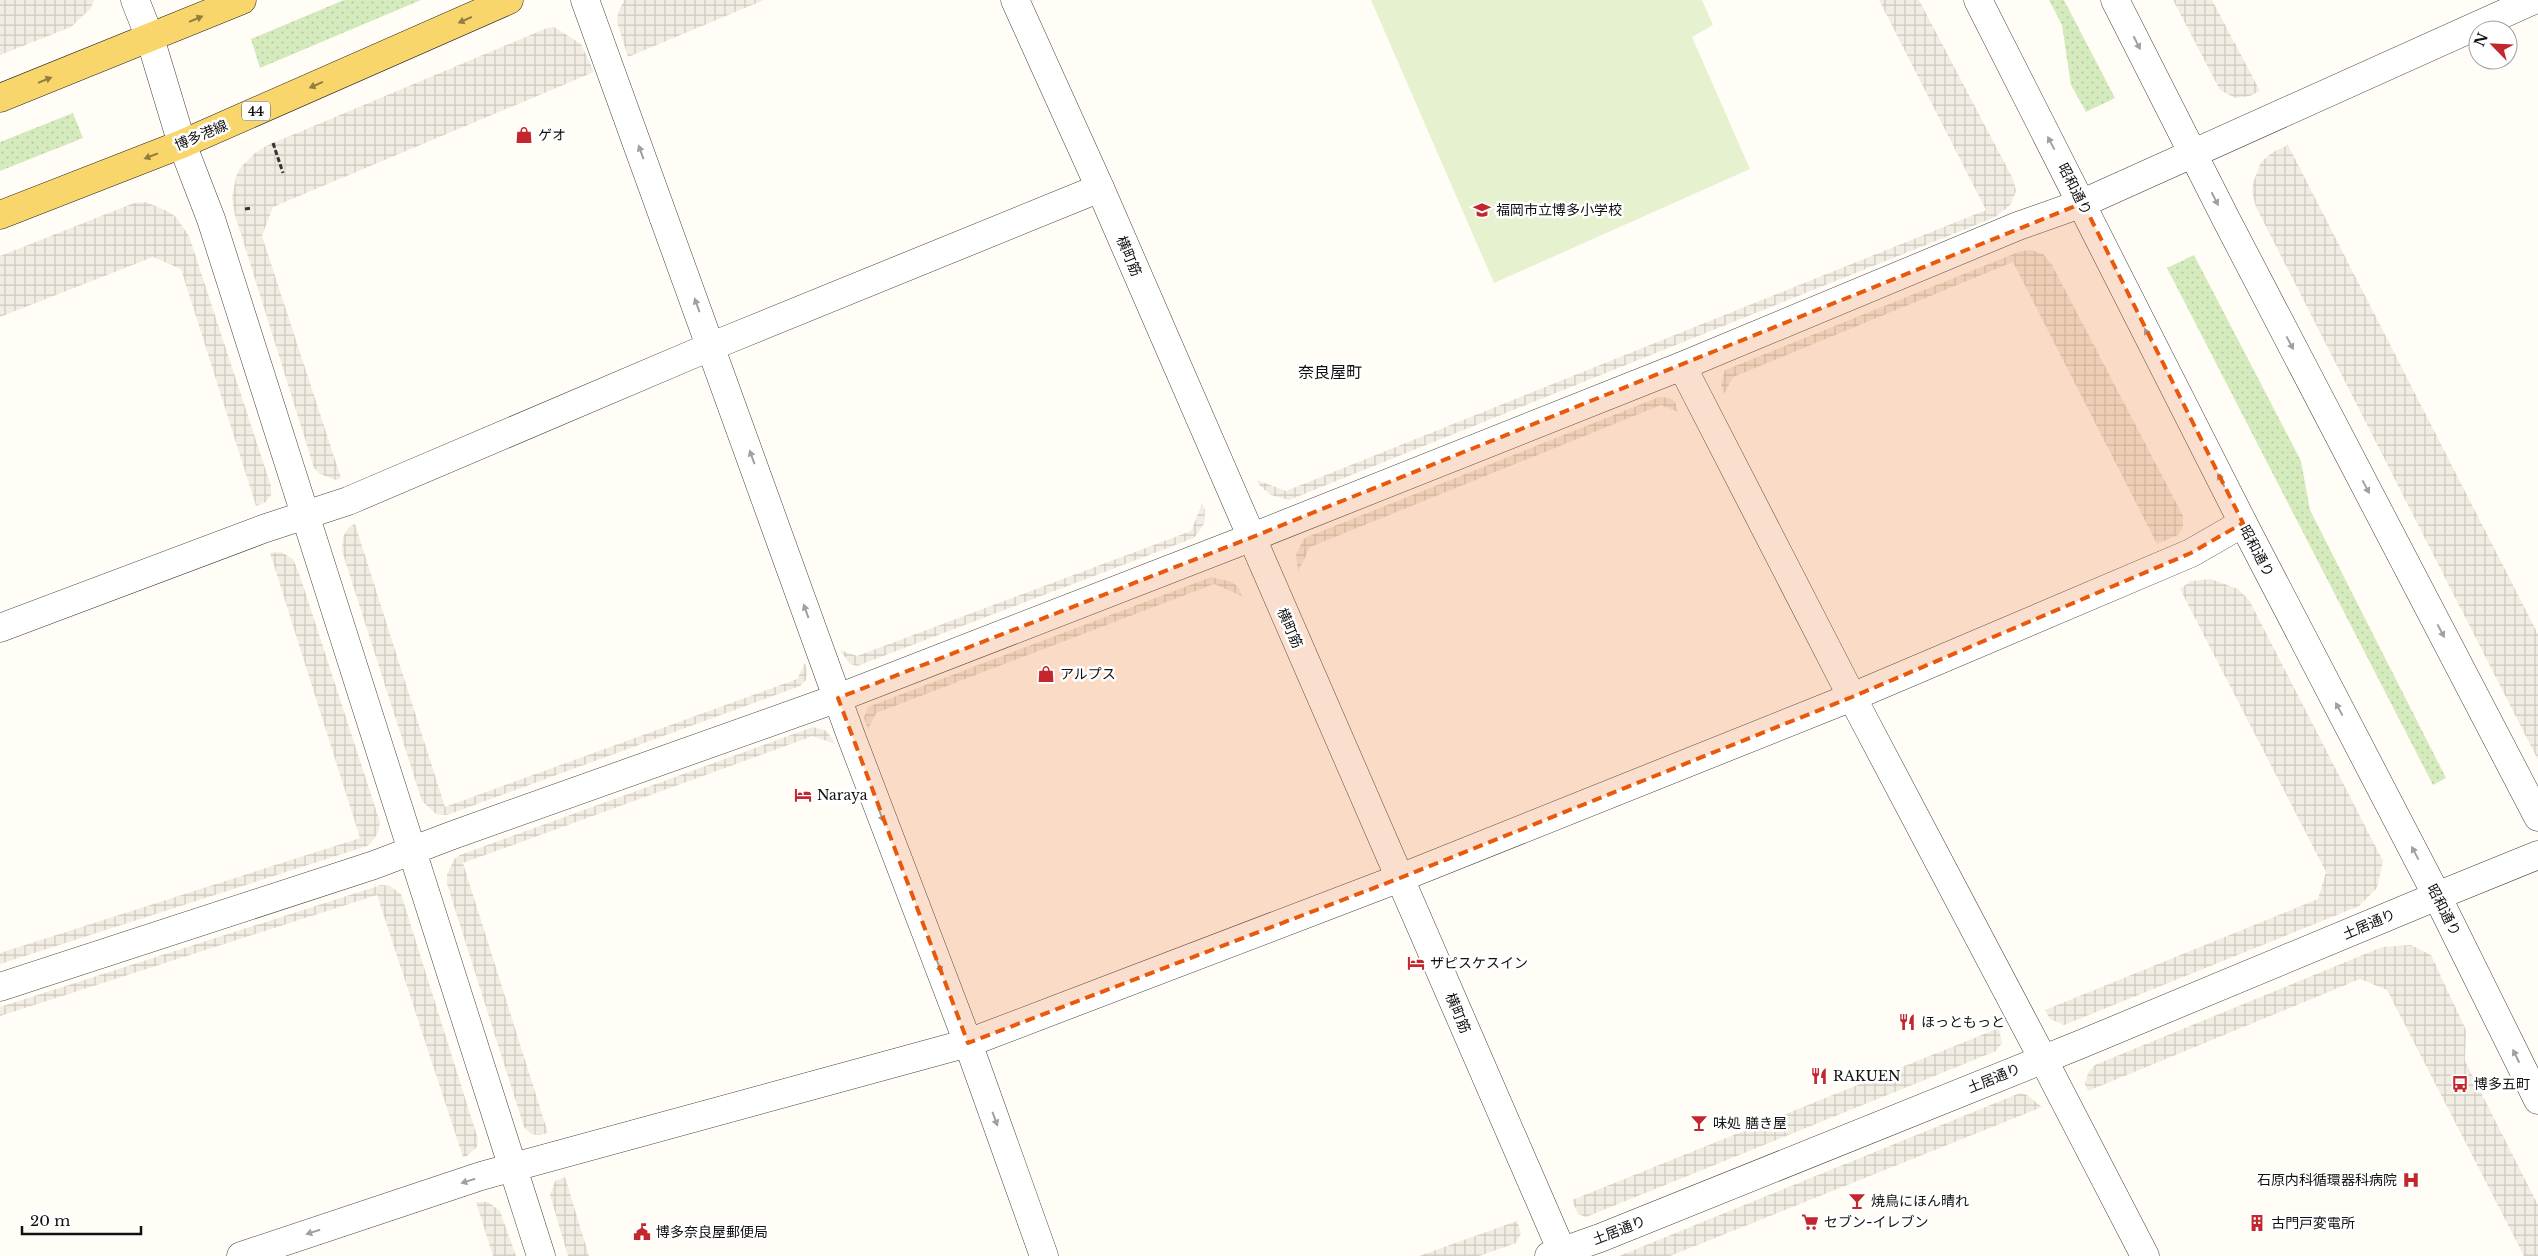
<svg xmlns="http://www.w3.org/2000/svg" width="2538" height="1256" font-family="'Libre Baskerville','Noto Sans JP',serif">
  <style>
    .grass { fill: url(#grass-dots) }
    .pitch { fill: #e6f2cf }
    .plaza { fill: url(#plaza-grid) }
    .lines { fill: none; stroke-linecap: round; stroke-linejoin: round }
    .minor-casing { stroke: #444; stroke-width: 29 }
    .tertiary-casing { stroke: #444; stroke-width: 29 }
    .primary-casing { stroke: #222; stroke-width: 29 }
    .path { stroke: #333; stroke-width: 3; stroke-dasharray: 5 2.5; stroke-linecap: butt }
    .minor { stroke: #fff; stroke-width: 28 }
    .tertiary { stroke: #fff; stroke-width: 28 }
    .primary { stroke: #f9d66b; stroke-width: 28 }
    .oneway { fill: #917d42 }
    .oneway2 { fill: #a0a0a0 }
    .marked { fill: #e8590c; fill-opacity: 0.2; stroke: #e8590c; stroke-width: 4; stroke-dasharray: 10 6; stroke-linejoin: round }
    .labels { text-anchor: middle; dominant-baseline: central; stroke-width: 5; stroke-linejoin: round; paint-order: stroke }
    .shield { fill: #fff; stroke: #585858; stroke-width: 1 }
    .shield-label { font-size: 12px; font-weight: bold; fill: #111 }
    .street-label { font-size: 14px; fill: #111; stroke: #fff }
    .poi-label { font-size: 14px; fill: #111; stroke: #fff; text-anchor: start }
    .quarter-label { font-size: 16px; fill: #111; stroke: #fff }
  </style>
  <defs>
    <pattern id="grass-dots" width="8" height="8" patternUnits="userSpaceOnUse" patternTransform="scale(1.25)"><rect width="8" height="8" fill="#d5ebbd"/><path d="M2 2h.1M6 6h.1" fill="none" stroke="#b6c8a1" stroke-width="1.8" stroke-linecap="round"/></pattern>
    <pattern id="plaza-grid" width="8" height="8" patternUnits="userSpaceOnUse" patternTransform="scale(1.25)"><rect width="8" height="8" fill="#f1ede2"/><path d="M0 4h8M4 0v8" fill="none" stroke="#cecac1"/></pattern>
  </defs>
  <rect width="100%" height="100%" fill="#fffdf5"/>
  <!-- grass -->
  <path class="grass" d="M 344,0 L 421,0 L 260,68 L 251,39 Z
    M 2049,0 L 2064,0 L 2115,98 L 2086,112 L 2071,85 L 2062,25 Z
    M 73,113 L 83,138 L 0,171 L 0,142 Z
    M 2194,255 L 2301,461 L 2310,510 L 2446,778 L 2433,785 L 2167,268 Z"/>
  <!-- pitch -->
  <path class="pitch" d="M 1371,0 L 1702,0 L 1713,25 L 1692,37 L 1750,169 L 1494,283 Z"/>
  <!-- plaza -->
  <path class="plaza" d="M 0,0 L 94,0 L 91,8 L 71,27 L 0,55 Z
    M 624,0 L 764,0 L 628,57 L 617,22 L 618,13 Z
    M 1879,0 L 1919,0 L 2013,179 L 2016,191 L 2011,204 L 2007,208 L 1993,218 L 1289,500 L 1271,495 L 1260,486 L 1257,480 L 1286,491 L 1986,210 Z
    M 2173,0 L 2212,0 L 2260,91 L 2250,96 L 2235,98 L 2220,90 Z
    M 554,27 L 581,44 L 594,72 L 273,207 L 262,236 L 341,478 L 336,480 L 320,474 L 314,468 L 235,215 L 232,198 L 236,177 L 240,168 L 255,153 L 266,146 L 547,28 Z
    M 2288,145 L 2538,634 L 2538,760 L 2256,207 L 2252,192 L 2253,183 L 2261,162 L 2273,152 Z
    M 146,202 L 167,211 L 176,217 L 189,236 L 271,486 L 271,495 L 266,502 L 256,506 L 181,269 L 153,257 L 0,317 L 0,256 L 134,203 Z
    M 2031,250 L 2043,254 L 2052,265 L 2183,516 L 2183,527 L 2178,535 L 2157,544 L 2013,262 L 1733,377 L 1724,394 L 1721,384 L 1725,370 L 2021,251 Z
    M 1659,397 L 1670,398 L 1675,402 L 1678,412 L 1661,405 L 1310,547 L 1298,572 L 1296,554 L 1303,540 L 1307,537 Z
    M 1202,504 L 1205,510 L 1204,524 L 1194,538 L 857,666 L 850,664 L 840,650 L 857,656 L 1191,531 Z
    M 355,524 L 445,807 L 797,679 L 805,663 L 807,671 L 806,680 L 800,686 L 447,815 L 436,814 L 422,801 L 342,551 L 343,537 L 349,527 Z
    M 281,552 L 293,559 L 299,573 L 380,822 L 378,832 L 372,842 L 367,846 L 0,964 L 0,953 L 360,838 L 270,553 Z
    M 1211,577 L 1232,582 L 1238,587 L 1242,596 L 1214,584 L 876,713 L 868,729 L 864,718 L 868,707 L 873,705 Z
    M 2211,579 L 2238,589 L 2249,600 L 2383,861 L 2377,888 L 2359,906 L 2064,1025 L 2050,1019 L 2045,1010 L 2318,899 L 2326,872 L 2180,589 L 2191,581 Z
    M 813,727 L 827,731 L 835,744 L 813,736 L 463,863 L 548,1133 L 539,1135 L 531,1134 L 524,1127 L 447,884 L 447,875 L 454,859 L 460,855 Z
    M 381,885 L 390,886 L 401,894 L 478,1139 L 477,1147 L 467,1156 L 463,1157 L 377,895 L 0,1016 L 0,1007 Z
    M 2411,945 L 2431,955 L 2466,1030 L 2465,1061 L 2538,1205 L 2538,1256 L 2524,1256 L 2387,990 L 2360,979 L 2088,1091 L 2085,1084 L 2088,1073 L 2095,1065 L 2382,947 Z
    M 1999,1028 L 2002,1043 L 1996,1051 L 1586,1217 L 1578,1214 L 1572,1200 Z
    M 2020,1093 L 2027,1095 L 2042,1107 L 1670,1256 L 1619,1256 Z
    M 565,1177 L 589,1256 L 568,1256 L 550,1195 L 555,1181 Z
    M 476,1202 L 488,1202 L 500,1211 L 516,1256 L 493,1256 Z
    M 1517,1221 L 1521,1233 L 1516,1243 L 1479,1256 L 1419,1256 Z"/>
  <g class="lines">
    <!-- minor casing -->
    <g class="minor-casing">
      <path id="minor" d="M 135,0 L 150,38 L 182,144 L 211,219 L 541,1256
        M 585,0 L 851,736 L 968,1043 L 1044,1256
        M 1682,366 L 1852,697 L 2043,1059
        M 0,628 L 263,529 L 348,501 L 712,346 L 1100,188
        M 2437,896 L 2538,855
        M 241,1256 L 481,1176 L 968,1043 L 1400,878 L 1852,697 L 2191,553 L 2243,523"/>
    </g>
    <!-- tertiary casing -->
    <g class="tertiary-casing">
      <path id="tertiary" d="M 1015,0 L 1100,188 L 1564,1256
        M 1978,0 L 2243,523 L 2437,896 L 2538,1100
        M 2115,0 L 2227,221 L 2538,817
        M 0,987 L 374,865 L 453,835 L 838,698 L 1250,538 L 1682,366 L 2018,226 L 2083,203 L 2534,0
        M 2043,1059 L 2145,1256
        M 1549,1256 L 1600,1238 L 2079,1045 L 2437,896"/>
    </g>
    <!-- primary casing -->
    <g class="primary-casing">
      <path id="primary" d="M 0,98 L 242,0
        M 0,215 L 182,144 L 509,0"/>
    </g>
    <!-- path -->
    <path class="path" d="M 273,143 L 283,173
      M 245,209 L 252,208"/>
    <!-- minor -->
    <use href="#minor" class="minor"/>
    <!-- tertiary -->
    <use href="#tertiary" class="tertiary"/>
    <!-- primary -->
    <use href="#primary" class="primary"/>
  </g>
  <!-- one-way arrows -->
  <defs><path id="oneway-solid" d="M-6-.8H1V-3.2L6.5 0L1 3.2V.8H-6Z" transform="scale(1.25)"/></defs>
  <g class="oneway">
    <use href="#oneway-solid" transform="translate(196 19) rotate(-23)"/>
    <use href="#oneway-solid" transform="translate(465 20) rotate(156)"/>
    <use href="#oneway-solid" transform="translate(45 80) rotate(-22)"/>
    <use href="#oneway-solid" transform="translate(316 85) rotate(156)"/>
    <use href="#oneway-solid" transform="translate(151 156) rotate(159)"/>
  </g>
  <g class="oneway2">
    <use href="#oneway-solid" transform="translate(2137 43) rotate(63)"/>
    <use href="#oneway-solid" transform="translate(2051 143) rotate(-118)"/>
    <use href="#oneway-solid" transform="translate(641 152) rotate(-110)"/>
    <use href="#oneway-solid" transform="translate(2215 199) rotate(63)"/>
    <use href="#oneway-solid" transform="translate(697 305) rotate(-110)"/>
    <use href="#oneway-solid" transform="translate(2148 335) rotate(-117)"/>
    <use href="#oneway-solid" transform="translate(2290 343) rotate(62)"/>
    <use href="#oneway-solid" transform="translate(752 457) rotate(-110)"/>
    <use href="#oneway-solid" transform="translate(2221 480) rotate(-117)"/>
    <use href="#oneway-solid" transform="translate(2366 487) rotate(62)"/>
    <use href="#oneway-solid" transform="translate(806 611) rotate(-110)"/>
    <use href="#oneway-solid" transform="translate(2441 631) rotate(62)"/>
    <use href="#oneway-solid" transform="translate(2339 709) rotate(-118)"/>
    <use href="#oneway-solid" transform="translate(881 815) rotate(69)"/>
    <use href="#oneway-solid" transform="translate(2415 853) rotate(-118)"/>
    <use href="#oneway-solid" transform="translate(939 966) rotate(69)"/>
    <use href="#oneway-solid" transform="translate(2516 1056) rotate(-116)"/>
    <use href="#oneway-solid" transform="translate(995 1119) rotate(70)"/>
    <use href="#oneway-solid" transform="translate(468 1181) rotate(162)"/>
    <use href="#oneway-solid" transform="translate(313 1232) rotate(162)"/>
  </g>
  <!-- marked area -->
  <path class="marked" d="M 2083,203 L 2243,523 L 2191,553 L 1852,697 L 1400,878 L 968,1043 L 838,698 L 1250,538 Z"/>
  <!-- icons -->
  <defs>
    <g id="shop-bare" transform="scale(1.35)"><path d="M-5-2.5h2.3a2.7 3.5 0 0 1 5.4 0H5L5.5 6h-11ZM-1.5-2.5h3a1.5 2.3 0 0 0-3 0Z" fill="#c4262e" stroke="#fff" stroke-width="2.5" paint-order="stroke"/></g>
    <g id="school-bare" transform="scale(1.35)"><path d="M0-5L7-2L0 1L-7-2ZM-4 1L0 2.5L4 1V4Q0 6-4 4Z" fill="#c4262e" stroke="#fff" stroke-width="2.5" paint-order="stroke"/></g>
    <g id="hotel-bare" transform="scale(1.35)"><path d="M-6-4.5h1.5V1H6V5H4.5V3h-9V5H-6ZM-4 0a1.8 1.8 0 1 1 3.6 0ZM.5 0V-2.5h3Q6-2.5 6 0Z" fill="#c4262e" stroke="#fff" stroke-width="2.5" paint-order="stroke"/></g>
    <g id="restaurant-bare" transform="scale(1.35)"><path d="M-5-6h1v4h1v-4h1v4h1v-4h1v5L-1.5 .5V6h-2V.5L-5-1ZM5-6V6H3V1.5H1.5Q1.5-4 5-6Z" fill="#c4262e" stroke="#fff" stroke-width="2.5" paint-order="stroke"/></g>
    <g id="bus-bare" transform="scale(1.35)"><path d="M-5-6H5V4H4V6H2V4H-2V6H-4V4H-5ZM-3.5-4V0h7V-4ZM-3.5 1.2v1.5H-2V1.2ZM2 1.2v1.5H3.5V1.2Z" fill="#c4262e" stroke="#fff" stroke-width="2.5" paint-order="stroke"/></g>
    <g id="bar-bare" transform="scale(1.35)"><path d="M-6-5H6L.8 .8V4.5H3.5V6h-7V4.5H-.8V.8Z" fill="#c4262e" stroke="#fff" stroke-width="2.5" paint-order="stroke"/></g>
    <g id="hospital-bare" transform="scale(1.35)"><path d="M-5-5h3v3.5h4V-5h3V5h-3V1.5h-4V5h-3Z" fill="#c4262e" stroke="#fff" stroke-width="2.5" paint-order="stroke"/></g>
    <g id="supermarket-bare" transform="scale(1.35)"><path d="M-6-5.5h2.5l.6 2H6L4.5 2H-2.5L-4.4-4H-6ZM-1.5 3.2a1.3 1.3 0 1 0 .1 0ZM3 3.2a1.3 1.3 0 1 0 .1 0Z" fill="#c4262e" stroke="#fff" stroke-width="2.5" paint-order="stroke"/></g>
    <g id="building-bare" transform="scale(1.35)"><path d="M-4-6H4V6H1V3H-1V6H-4ZM-2.5-4.3h1.7v1.8h-1.7ZM.8-4.3h1.7v1.8H.8ZM-2.5-1h1.7V.8h-1.7ZM.8-1h1.7V.8H.8Z" fill="#c4262e" stroke="#fff" stroke-width="2.5" paint-order="stroke"/></g>
    <g id="civic-bare" transform="scale(1.35)"><path d="M-.6-6.5H3V-4.5H.6V-3L4-1V1h2V6H-6V1h2V-1L-.6-3ZM-1.2 2.5V6h2.4V2.5Z" fill="#c4262e" stroke="#fff" stroke-width="2.5" paint-order="stroke"/></g>
  </defs>
  <g fill-rule="evenodd">
    <use href="#shop-bare" x="524" y="135"/>
    <use href="#school-bare" x="1482" y="210"/>
    <use href="#shop-bare" x="1046" y="674"/>
    <use href="#hotel-bare" x="803" y="795"/>
    <use href="#hotel-bare" x="1416" y="963"/>
    <use href="#restaurant-bare" x="1907" y="1022"/>
    <use href="#restaurant-bare" x="1819" y="1076"/>
    <use href="#bus-bare" x="2460" y="1084"/>
    <use href="#bar-bare" x="1699" y="1123"/>
    <use href="#hospital-bare" x="2411" y="1180"/>
    <use href="#bar-bare" x="1857" y="1201"/>
    <use href="#supermarket-bare" x="1810" y="1222"/>
    <use href="#building-bare" x="2257" y="1223"/>
    <use href="#civic-bare" x="642" y="1232"/>
  </g>
  <g class="labels">
    <!-- shield labels -->
    <rect class="shield" x="242" y="101.5" width="28" height="19" rx="4"/>
    <g class="shield-label">
      <text x="256" y="111">44</text>
    </g>
    <!-- street labels -->
    <g class="street-label">
      <text transform="translate(201 135) rotate(-23)">博多港線</text>
      <text transform="translate(2075 189) rotate(63)">昭和通り</text>
      <text transform="translate(1129 256) rotate(67)">横町筋</text>
      <text transform="translate(2257 551) rotate(62)">昭和通り</text>
      <text transform="translate(1290 628) rotate(66)">横町筋</text>
      <text transform="translate(2444 910) rotate(63)">昭和通り</text>
      <text transform="translate(2369 924) rotate(-23)">土居通り</text>
      <text transform="translate(1458 1013) rotate(67)">横町筋</text>
      <text transform="translate(1994 1078) rotate(-22)">土居通り</text>
      <text transform="translate(1619 1230) rotate(-21)">土居通り</text>
    </g>
    <!-- poi labels -->
    <g class="poi-label">
      <text x="538" y="135">ゲオ</text>
      <text x="1496" y="210">福岡市立博多小学校</text>
      <text x="1060" y="674">アルプス</text>
      <text x="817" y="795">Naraya</text>
      <text x="1430" y="963">ザピスケスイン</text>
      <text x="1921" y="1022">ほっともっと</text>
      <text x="1833" y="1076">RAKUEN</text>
      <text x="2474" y="1084">博多五町</text>
      <text x="1713" y="1123">味処 膳き屋</text>
      <text x="2397" y="1180" text-anchor="end">石原内科循環器科病院</text>
      <text x="1871" y="1201">焼鳥にほん晴れ</text>
      <text x="1824" y="1222">セブン-イレブン</text>
      <text x="2271" y="1223">古門戸変電所</text>
      <text x="656" y="1232">博多奈良屋郵便局</text>
    </g>
    <!-- quarter labels -->
    <g class="quarter-label">
      <text x="1330" y="372">奈良屋町</text>
    </g>
  </g>
  <!-- north arrow -->
  <g transform="translate(2493 45) rotate(294)"><circle r="24" fill="#ffffff" stroke="#a0a0a0"/>
  <path d="M0-4L9 19L0 12L-9 19Z" fill="#c4262e"/>
  <text y="-8" font-size="14" font-weight="bold" text-anchor="middle" fill="#111111">N</text>
  </g>
  <!-- scale -->
  <path d="M22 1226v8h119v-8" fill="none" stroke="#111111" stroke-width="2.5"/>
  <text x="30" y="1226" font-size="15" fill="#111111" stroke="#ffffff" stroke-width="4" paint-order="stroke">20 m</text>
</svg>
